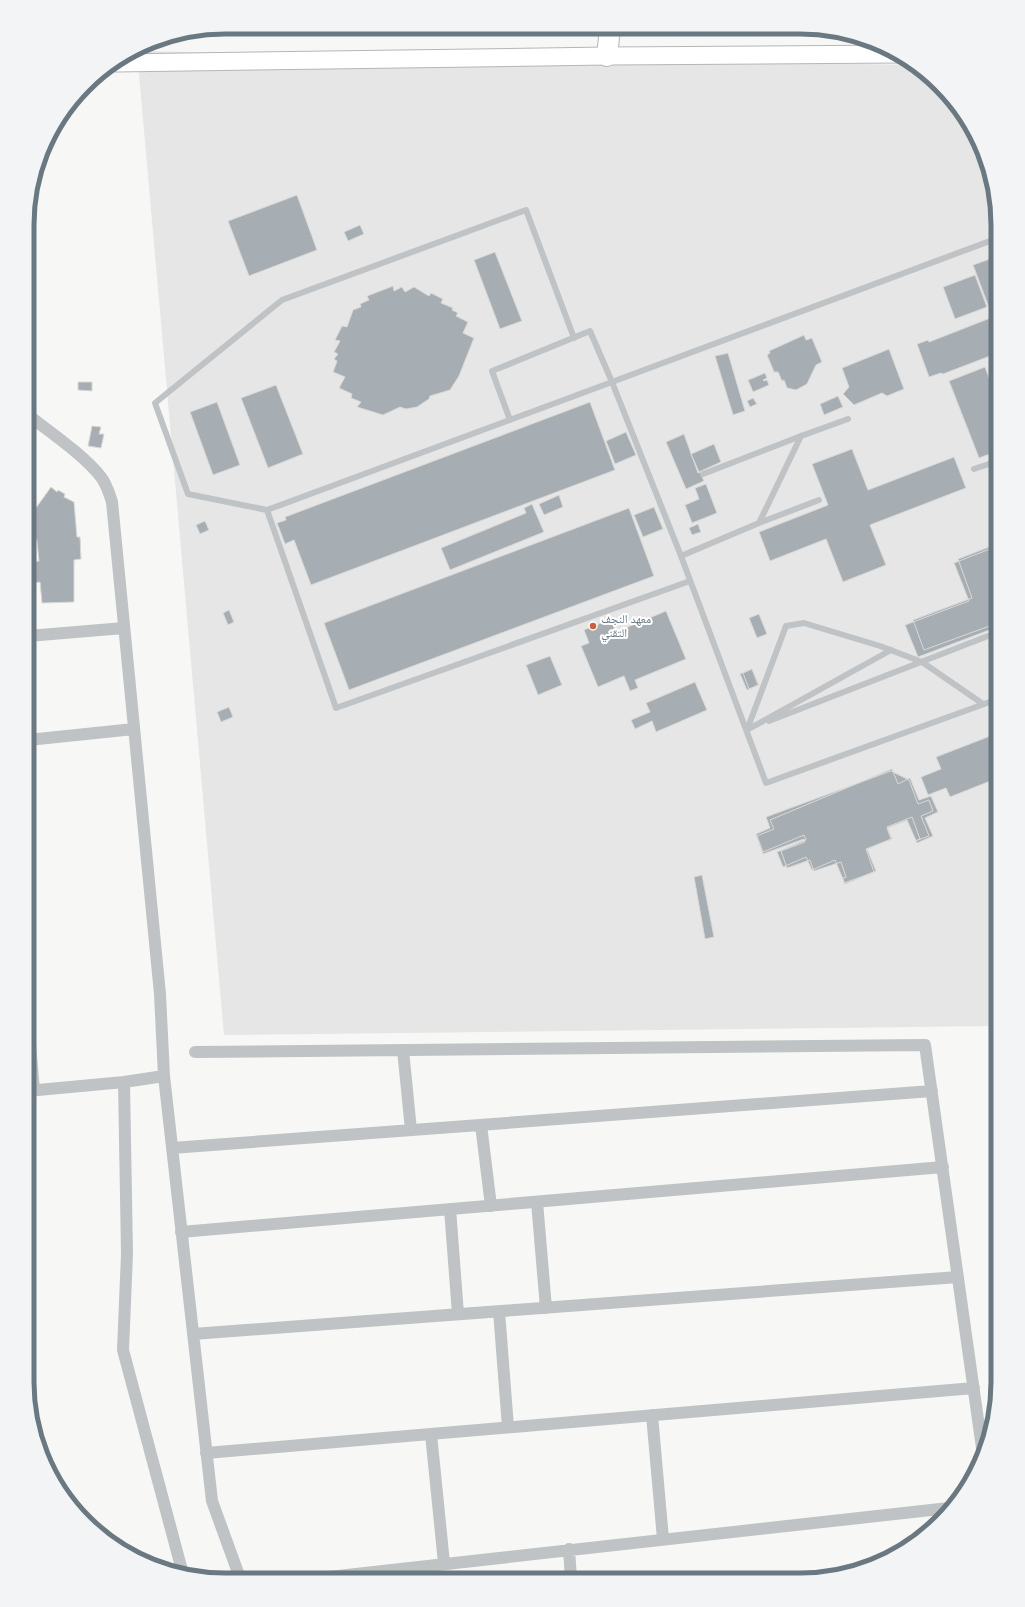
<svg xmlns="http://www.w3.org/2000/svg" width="1025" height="1607" font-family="'Roboto Condensed','Noto Naskh Arabic',sans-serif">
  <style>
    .built { fill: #e5e6e5 }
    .building { fill: #a7aeb3; stroke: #d9d9d7 }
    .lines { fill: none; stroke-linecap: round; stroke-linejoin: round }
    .secondary-casing { stroke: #b2b7ba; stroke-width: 19 }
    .trunk-casing { stroke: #b3b6b9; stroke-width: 22 }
    .service { stroke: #bfc3c6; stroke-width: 6 }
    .minor { stroke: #bfc3c6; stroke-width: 12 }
    .secondary { stroke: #fff; stroke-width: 17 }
    .trunk { stroke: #fff; stroke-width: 20 }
    .poi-dot { fill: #ce5e3e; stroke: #fff; stroke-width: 1.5 }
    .labels { text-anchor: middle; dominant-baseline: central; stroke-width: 4; stroke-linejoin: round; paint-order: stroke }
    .poi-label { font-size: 12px; fill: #6a7882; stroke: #fff; text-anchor: start }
    .rim { fill: none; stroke: #6a7882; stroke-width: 5 }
  </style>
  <rect width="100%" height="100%" fill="#f7f7f5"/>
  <!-- built -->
  <path class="built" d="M 137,51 L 915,65 L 920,68 L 957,104 L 983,149 L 998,225 L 998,1026 L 224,1035 Z"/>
  <!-- building -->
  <path class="building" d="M 297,195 L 317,250 L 249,276 L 228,221 Z
    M 360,225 L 364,234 L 348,241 L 344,232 Z
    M 495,252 L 522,321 L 500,329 L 474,260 Z
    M 998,256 L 998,311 L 991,313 L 973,265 Z
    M 975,275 L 987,307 L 955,319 L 943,287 Z
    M 393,286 L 394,291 L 402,287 L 405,292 L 414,287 L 429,296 L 431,293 L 443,299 L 441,303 L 453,308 L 452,310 L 458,313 L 456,316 L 468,322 L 463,333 L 474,338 L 459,376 L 450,390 L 430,396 L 429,399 L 417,407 L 406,409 L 400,407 L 383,415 L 357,407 L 361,402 L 351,398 L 352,394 L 339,388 L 345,377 L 333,372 L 337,361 L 334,359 L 338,354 L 334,352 L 340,341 L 335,340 L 342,326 L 347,327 L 353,310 L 361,307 L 360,304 L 369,300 L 367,296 Z
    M 998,315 L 998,353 L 943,374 L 941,373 L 929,377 L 917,344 L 928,340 L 929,342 Z
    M 804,335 L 806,340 L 812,338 L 822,362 L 816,365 L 807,384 L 796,390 L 787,388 L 784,380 L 782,381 L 778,372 L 774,372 L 767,355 L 770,353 L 769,351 Z
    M 889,349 L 904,389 L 887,396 L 882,393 L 854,405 L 843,394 L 849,387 L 842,368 Z
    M 728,353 L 745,411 L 733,415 L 715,356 Z
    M 985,367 L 998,401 L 998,451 L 979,458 L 949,381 Z
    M 765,373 L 767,378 L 763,380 L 764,381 L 767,380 L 769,385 L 753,392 L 748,380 Z
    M 78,382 L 92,382 L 92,391 L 78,390 Z
    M 276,385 L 303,454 L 268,468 L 241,398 Z
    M 838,396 L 843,407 L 824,415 L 820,404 Z
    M 753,398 L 757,404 L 750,407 L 747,401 Z
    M 217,402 L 240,465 L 213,475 L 190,412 Z
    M 590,402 L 615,470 L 311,585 L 294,540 L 285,544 L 277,523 L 286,520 L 285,517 Z
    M 92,426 L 101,427 L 99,434 L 104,434 L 101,448 L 88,446 Z
    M 626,432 L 636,455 L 615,464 L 606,441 Z
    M 684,434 L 698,473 L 700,472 L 704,481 L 686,489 L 666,442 Z
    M 714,444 L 721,462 L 699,472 L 691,454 Z
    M 852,449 L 868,490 L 954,457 L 966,488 L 870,525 L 886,565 L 843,582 L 826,539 L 770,561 L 759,532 L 828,505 L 812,464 Z
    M 706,484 L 717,513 L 692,523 L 685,505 L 699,499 L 695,488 Z
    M 51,487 L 57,492 L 58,490 L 65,494 L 64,497 L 74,502 L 77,537 L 80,537 L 81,559 L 74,560 L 74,602 L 42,603 L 40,582 L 28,584 L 28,562 L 39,561 L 37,541 L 28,519 Z
    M 559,495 L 563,507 L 544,515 L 539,504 Z
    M 532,504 L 544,532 L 450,570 L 441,548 L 526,513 L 524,508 Z
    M 654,507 L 663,529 L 643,537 L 634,515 Z
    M 629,508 L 654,576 L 349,690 L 324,623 Z
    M 205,521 L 209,530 L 200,534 L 196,525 Z
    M 698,524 L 701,532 L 692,535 L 689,528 Z
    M 997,544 L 998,631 L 995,624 L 924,650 L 913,620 L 972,598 L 958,559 Z
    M 995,547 L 998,555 L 998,643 L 992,629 L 918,657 L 905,625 L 969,601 L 954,563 Z
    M 229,610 L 234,622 L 228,625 L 223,613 Z
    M 666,611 L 686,659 L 635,680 L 638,688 L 630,691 L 624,676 L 598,687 L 581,646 L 589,643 L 584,630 L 611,619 L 616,632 Z
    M 759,614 L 767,634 L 757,638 L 749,618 Z
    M 550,656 L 562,685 L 538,695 L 526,665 Z
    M 752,669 L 758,685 L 747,690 L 740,674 Z
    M 752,669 L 759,685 L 749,689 L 743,673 Z
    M 695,682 L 707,710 L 656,732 L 652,721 L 635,729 L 631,720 L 650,712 L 646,703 Z
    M 229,707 L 233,717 L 221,722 L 217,712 Z
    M 998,733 L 998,778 L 950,797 L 946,788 L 928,795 L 921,777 L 941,769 L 936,757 Z
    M 892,769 L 898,784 L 910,778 L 919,800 L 931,796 L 938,812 L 925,818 L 933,836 L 917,843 L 907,820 L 887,828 L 891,839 L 867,849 L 876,871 L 845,884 L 835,860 L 812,870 L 806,857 L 783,867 L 777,852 L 806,840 L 804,835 L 763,852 L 757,836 L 774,829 L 770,820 Z
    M 891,771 L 909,780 L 918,804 L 929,800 L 933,811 L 921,816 L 929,836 L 915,841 L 920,839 L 912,817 L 887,827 L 892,839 L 866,849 L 874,872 L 844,883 L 843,878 L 846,877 L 841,862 L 814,871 L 810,860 L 787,868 L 781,851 L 805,842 L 804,839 L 763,854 L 756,834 L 770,828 L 766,817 Z
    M 702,875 L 714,937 L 705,939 L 694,877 Z"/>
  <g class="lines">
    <!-- secondary casing -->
    <g class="secondary-casing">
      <path id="secondary" d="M 116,63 L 607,56 L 897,54"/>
    </g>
    <!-- trunk casing -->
    <g class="trunk-casing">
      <path id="trunk" d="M 607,56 L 610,28"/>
    </g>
    <!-- service -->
    <path class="service" d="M 510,420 L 492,371 L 590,331 L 612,382 L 267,510 L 336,708 L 690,581
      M 974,469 L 998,461
      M 703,474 L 801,436 L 848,419
      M 267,510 L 188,494 L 155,403 L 282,300 L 526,210 L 574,338
      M 759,523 L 801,436
      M 681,556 L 759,523 L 819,500
      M 891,650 L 747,730 L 786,626 L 804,623 L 880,646 L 922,662 L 983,704
      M 998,699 L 766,783 L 681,556 L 612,382 L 998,238
      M 769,721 L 988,636"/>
    <!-- minor -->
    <path class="minor" d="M 28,415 C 50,432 85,456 101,477 C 107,485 109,493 112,502 L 160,994 L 164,1076 L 212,1501 L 240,1578
      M 28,636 L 124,628
      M 28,740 L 134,729
      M 28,1021 L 34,1090
      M 403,1050 L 411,1130
      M 195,1052 L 925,1045 L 983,1455
      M 124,1082 L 127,1254 L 123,1350 L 183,1574
      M 27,1091 L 124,1082 L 164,1076
      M 481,1125 L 491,1206
      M 172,1148 L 932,1091
      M 537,1202 L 546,1308
      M 450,1209 L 458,1314
      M 181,1232 L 943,1167
      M 499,1311 L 508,1427
      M 193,1334 L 958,1277
      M 652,1415 L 663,1539
      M 431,1434 L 444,1563
      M 206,1453 L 974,1388
      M 569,1549 L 571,1579
      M 311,1579 L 949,1508"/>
    <!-- secondary -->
    <use href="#secondary" class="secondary"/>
    <!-- trunk -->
    <use href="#trunk" class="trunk"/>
  </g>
  <!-- markers -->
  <circle class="poi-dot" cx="593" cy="626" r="4"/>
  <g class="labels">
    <!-- poi labels -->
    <g class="poi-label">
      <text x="601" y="619">معهد النجف<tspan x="601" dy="14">التقني</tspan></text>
    </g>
  </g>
  <!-- crop -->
  <path d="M0 0H1025V1607H0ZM225 34H800A191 191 0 0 1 991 225V1382A191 191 0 0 1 800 1573H225A191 191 0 0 1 34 1382V225A191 191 0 0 1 225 34Z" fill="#f3f4f5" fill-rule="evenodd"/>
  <path class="rim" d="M225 34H800A191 191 0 0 1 991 225V1382A191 191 0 0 1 800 1573H225A191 191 0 0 1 34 1382V225A191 191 0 0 1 225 34Z"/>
</svg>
